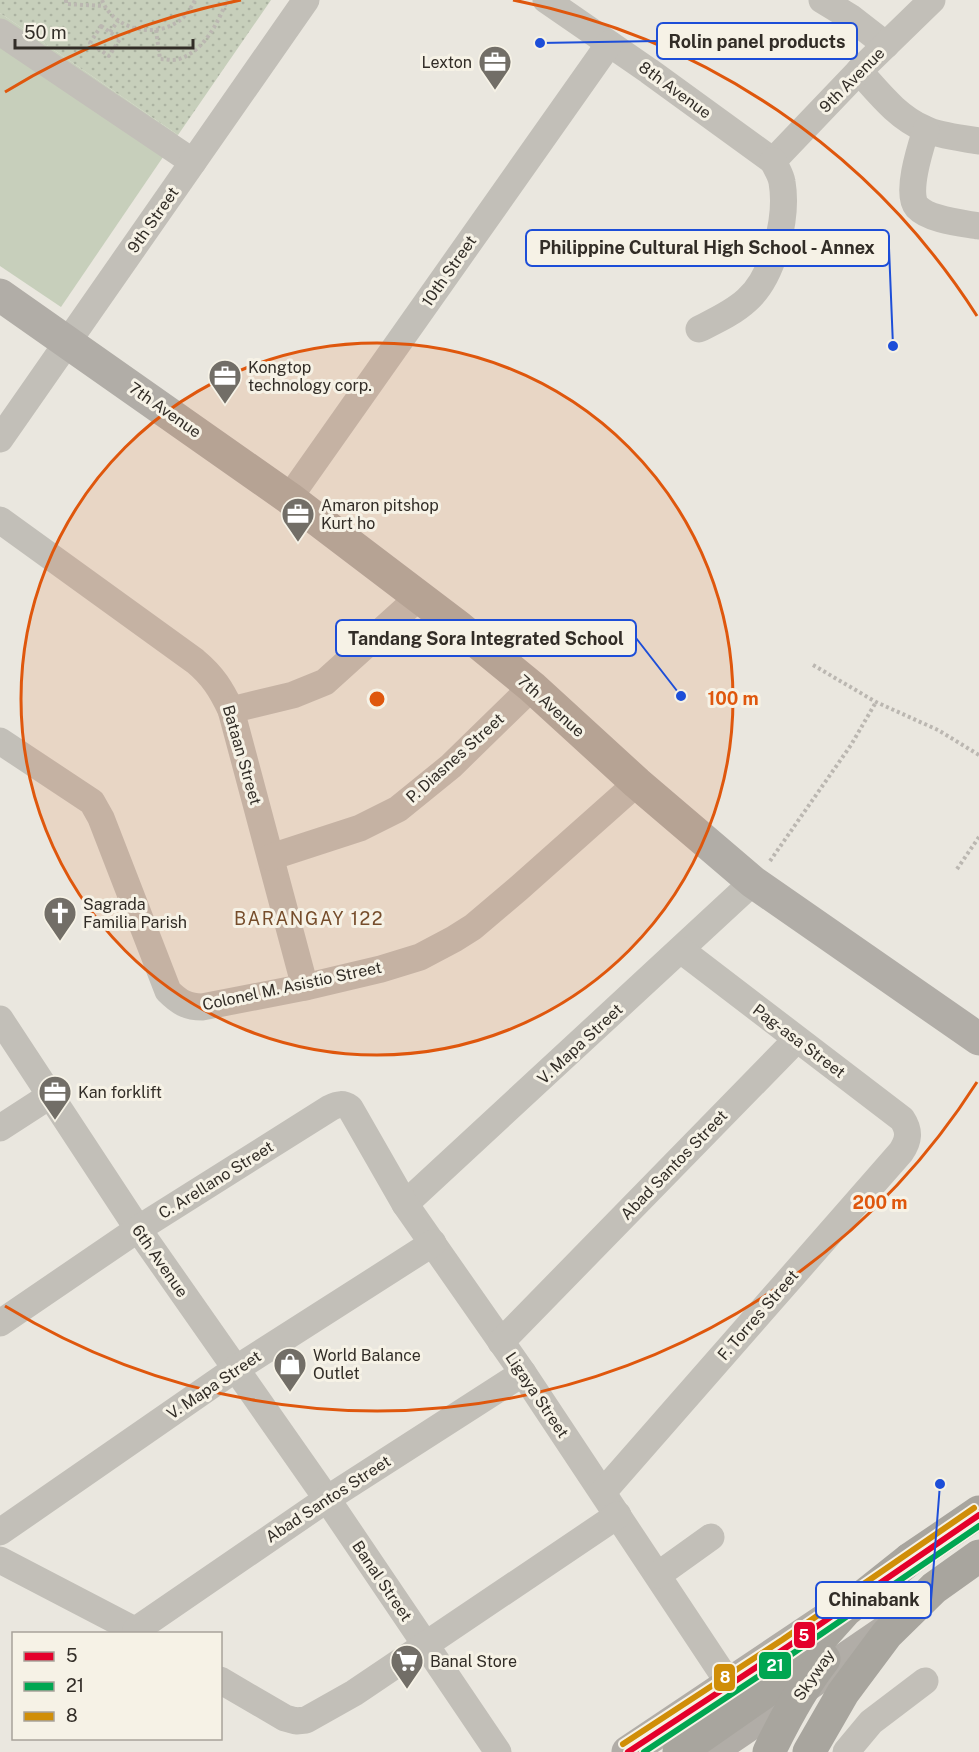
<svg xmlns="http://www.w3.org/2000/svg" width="979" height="1752" font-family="'Public Sans',sans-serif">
  <defs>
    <pattern id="park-dots" width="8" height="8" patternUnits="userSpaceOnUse" patternTransform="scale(1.5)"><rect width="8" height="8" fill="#c7cfbb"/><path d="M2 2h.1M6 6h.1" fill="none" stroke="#abb2a1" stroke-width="1.8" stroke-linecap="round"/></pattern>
  </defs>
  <rect width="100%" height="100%" fill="#eae7df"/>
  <path fill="#c7cfbb" d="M 0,13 L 178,135 L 61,307 L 0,266 Z"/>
  <path fill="url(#park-dots)" d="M 0,0 L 271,0 L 178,135 L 0,13 Z"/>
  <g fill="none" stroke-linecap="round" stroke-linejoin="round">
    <g stroke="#bbb7b1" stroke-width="4" stroke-dasharray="3 3" stroke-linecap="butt">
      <path d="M 66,0 L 66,4 L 104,6"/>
      <path d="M 102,0 C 112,27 149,38 174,24 C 184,19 190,10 195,0"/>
      <path d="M 101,26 L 120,39 L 109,56 L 90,43 Z"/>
      <path d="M 156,30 L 160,59 C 166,59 174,61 179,59 C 204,51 218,23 227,0"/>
      <path d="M 110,32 L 118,21"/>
      <path d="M 813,665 L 876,702 L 938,730 L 979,755"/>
      <path d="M 770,861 L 851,745 L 876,702"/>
      <path d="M 957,869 L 979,837"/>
    </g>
    <g stroke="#c2bfb8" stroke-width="27">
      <path d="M 546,0 L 649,71 L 773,161"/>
      <path d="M 822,0 L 850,17 L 886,45"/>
      <path d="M 0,32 L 193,162"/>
      <path d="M 859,71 C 879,93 897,117 925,129 C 939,136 963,138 979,141"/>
      <path d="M 926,130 C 921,146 905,194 917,207 C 929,220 962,223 979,226"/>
      <path d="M 773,161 L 859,71 L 932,0"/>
      <path d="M 699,329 C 715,321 733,313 747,300 C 774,276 788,217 782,182 C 781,175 776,168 773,161"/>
      <path d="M 0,439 L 306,0"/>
      <path d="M 289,498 L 609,44"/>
      <path d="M 0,520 L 195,661 C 213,676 221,689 231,710 L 305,987"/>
      <path d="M 231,710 L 293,695 L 325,682 L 419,597"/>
      <path d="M 0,741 L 92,802 L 101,818 L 168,991 C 179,1002 187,1007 202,1007 L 305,987 L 381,969 L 420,957 L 454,939 L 473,927 L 519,888 L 637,783"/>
      <path d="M 271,857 L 360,828 L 398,809 L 451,766 L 532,687"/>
      <path d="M 0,1019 L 138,1229 L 327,1499 L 498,1752"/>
      <path d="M 0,1128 L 51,1095"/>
      <path d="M 405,1204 L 753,882"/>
      <path d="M 0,1323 L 138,1229 L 330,1108 C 338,1104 343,1103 350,1108 L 405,1204 L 523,1373 L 730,1685"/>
      <path d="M 501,1342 L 796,1040"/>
      <path d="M 603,1492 L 901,1152 C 909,1140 910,1131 902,1119 L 681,950"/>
      <path d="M 0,1532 L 228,1374 L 433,1243"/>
      <path d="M 0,1560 L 142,1634"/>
      <path d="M 658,1575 L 711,1537"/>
      <path d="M 136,1630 L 327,1499 L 523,1373"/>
      <path d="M 220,1680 L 285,1718 L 296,1721 L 306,1720 L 354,1693 L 618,1515"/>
      <path d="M 846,1752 L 871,1722 L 925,1681"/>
    </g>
    <g stroke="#b1ada7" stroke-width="33">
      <path d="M 0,295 L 289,498 L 460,628 L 532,687 L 637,783 L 753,882 L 979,1039"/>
      <path d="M 628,1752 L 834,1614"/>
      <path d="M 709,1752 L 886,1631"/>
    </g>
    <path stroke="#a8a59e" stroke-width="33" d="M 910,1559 L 979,1512"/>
    <g stroke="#a8a59e" stroke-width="33">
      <path d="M 679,1752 L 785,1678 L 846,1610 L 910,1559"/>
      <path d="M 769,1752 C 785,1719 802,1687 824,1659"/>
      <path d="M 809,1752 L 843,1693 L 887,1634 L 934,1588 L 979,1556"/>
    </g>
    <g stroke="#f6f2e6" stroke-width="10">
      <path id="bus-1" d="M 628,1752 L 787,1647 L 979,1515"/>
    </g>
    <g stroke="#f6f2e6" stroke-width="10">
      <path id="bus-2" d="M 644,1752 L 792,1654 L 979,1526"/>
    </g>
    <g stroke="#f6f2e6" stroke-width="10">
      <path id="bus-3" d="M 623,1744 L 782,1640 L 974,1508"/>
    </g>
    <use href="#bus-1" stroke="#e4002b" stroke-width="6"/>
    <use href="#bus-2" stroke="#00a651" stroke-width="6"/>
    <use href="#bus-3" stroke="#d08e08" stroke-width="6"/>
  </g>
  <circle cx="377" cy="699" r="356" fill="#df570d" fill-opacity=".12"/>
  <g fill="none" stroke="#df570d" stroke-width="3">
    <circle cx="377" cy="699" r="356"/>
    <path d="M977 1082A712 712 0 0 1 5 1306M5 92A712 712 0 0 1 241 0M513 0A712 712 0 0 1 977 316"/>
  </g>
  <defs>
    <g id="office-pin" transform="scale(1.725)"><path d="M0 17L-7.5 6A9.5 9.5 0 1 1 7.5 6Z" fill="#726e67" stroke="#f6f2e6"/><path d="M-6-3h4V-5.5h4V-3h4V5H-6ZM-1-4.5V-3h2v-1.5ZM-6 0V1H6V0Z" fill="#fff"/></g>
    <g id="church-pin" transform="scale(1.725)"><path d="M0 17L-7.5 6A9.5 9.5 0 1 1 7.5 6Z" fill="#726e67" stroke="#f6f2e6"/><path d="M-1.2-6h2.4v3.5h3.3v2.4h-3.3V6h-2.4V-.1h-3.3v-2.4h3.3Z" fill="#fff"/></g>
    <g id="shop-pin" transform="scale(1.725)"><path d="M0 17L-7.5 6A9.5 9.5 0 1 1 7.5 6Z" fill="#726e67" stroke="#f6f2e6"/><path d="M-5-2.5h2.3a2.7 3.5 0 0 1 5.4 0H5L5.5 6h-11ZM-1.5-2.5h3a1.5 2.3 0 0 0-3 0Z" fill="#fff"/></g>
    <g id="supermarket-pin" transform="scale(1.725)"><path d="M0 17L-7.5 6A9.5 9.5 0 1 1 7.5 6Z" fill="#726e67" stroke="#f6f2e6"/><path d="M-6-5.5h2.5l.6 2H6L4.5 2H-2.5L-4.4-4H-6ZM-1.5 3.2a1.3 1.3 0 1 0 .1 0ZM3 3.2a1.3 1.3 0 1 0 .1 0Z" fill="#fff"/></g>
  </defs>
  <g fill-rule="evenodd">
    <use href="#office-pin" x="495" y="62"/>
    <use href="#office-pin" x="225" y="376"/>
    <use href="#office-pin" x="298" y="514"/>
    <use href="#church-pin" x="60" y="913"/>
    <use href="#office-pin" x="55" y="1092"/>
    <use href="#shop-pin" x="290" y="1364"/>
    <use href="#supermarket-pin" x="407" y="1661"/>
  </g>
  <g text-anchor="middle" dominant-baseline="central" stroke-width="6" stroke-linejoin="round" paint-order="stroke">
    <g font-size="16" fill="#322d27" stroke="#f6f2e6" text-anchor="start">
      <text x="472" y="62" text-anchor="end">Lexton</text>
      <text x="248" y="367">Kongtop<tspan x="248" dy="18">technology corp.</tspan></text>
      <text x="321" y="505">Amaron pitshop<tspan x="321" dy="18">Kurt ho</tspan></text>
      <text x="83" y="904">Sagrada<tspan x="83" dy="18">Familia Parish</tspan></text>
      <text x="78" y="1092">Kan forklift</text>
      <text x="313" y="1355">World Balance<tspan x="313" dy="18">Outlet</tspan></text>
      <text x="430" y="1661">Banal Store</text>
    </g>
    <g font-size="16" fill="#322d27" stroke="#f6f2e6">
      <text transform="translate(852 80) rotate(-45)">9th Avenue</text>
      <text transform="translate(675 90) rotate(36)">8th Avenue</text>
      <text transform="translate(153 220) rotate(-55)">9th Street</text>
      <text transform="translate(449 271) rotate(-55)">10th Street</text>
      <text transform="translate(165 410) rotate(35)">7th Avenue</text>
      <text transform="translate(551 706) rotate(42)">7th Avenue</text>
      <text transform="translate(242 755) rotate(74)">Bataan Street</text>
      <text transform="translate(455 758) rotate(-42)">P. Diasnes Street</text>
      <text transform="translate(292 986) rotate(-12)">Colonel M. Asistio Street</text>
      <text transform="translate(799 1041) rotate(37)">Pag-asa Street</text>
      <text transform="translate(580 1044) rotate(-43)">V. Mapa Street</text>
      <text transform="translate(674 1165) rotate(-46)">Abad Santos Street</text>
      <text transform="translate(216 1180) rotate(-32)">C. Arellano Street</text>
      <text transform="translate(160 1261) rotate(55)">6th Avenue</text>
      <text transform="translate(758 1315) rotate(-49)">F. Torres Street</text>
      <text transform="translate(214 1385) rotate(-34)">V. Mapa Street</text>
      <text transform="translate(537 1395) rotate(56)">Ligaya Street</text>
      <text transform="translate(328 1499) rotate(-33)">Abad Santos Street</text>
      <text transform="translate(382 1581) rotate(56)">Banal Street</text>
      <text transform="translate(814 1675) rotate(-55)">Skyway</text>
    </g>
    <g font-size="18" letter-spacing="1.5" fill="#764d2b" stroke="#f6f2e6">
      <text x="309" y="918">BARANGAY 122</text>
    </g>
  </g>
  <circle cx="377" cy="699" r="9" fill="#df570d" stroke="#f6f2e6" stroke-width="3"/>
  <g font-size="18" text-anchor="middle" font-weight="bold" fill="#df570d" stroke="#f6f2e6" stroke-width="6" stroke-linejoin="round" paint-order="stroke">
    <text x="733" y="705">100 m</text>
    <text x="880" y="1209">200 m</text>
  </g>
  <path fill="none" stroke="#1d4ed8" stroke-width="2" d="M540 43L657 41M893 346L889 248M681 696L636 638M940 1484L931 1600"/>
  <g fill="#1d4ed8" stroke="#f6f2e6" stroke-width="2">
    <circle cx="540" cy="43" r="6"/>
    <circle cx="893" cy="346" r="6"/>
    <circle cx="681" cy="696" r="6"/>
    <circle cx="940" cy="1484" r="6"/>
  </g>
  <g fill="#f6f2e6" stroke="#1d4ed8" stroke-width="2">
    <rect x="657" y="23" width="200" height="36" rx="6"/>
    <rect x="526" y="230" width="363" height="36" rx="6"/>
    <rect x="336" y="620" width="300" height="36" rx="6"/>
    <rect x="816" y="1582" width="115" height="36" rx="6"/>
  </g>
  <g font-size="18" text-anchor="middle" font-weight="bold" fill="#322d27">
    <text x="757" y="48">Rolin panel products</text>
    <text x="707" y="254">Philippine Cultural High School - Annex</text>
    <text x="486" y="645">Tandang Sora Integrated School</text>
    <text x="874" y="1606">Chinabank</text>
  </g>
  <g stroke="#f6f2e6" stroke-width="2">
    <rect x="793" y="1621" width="23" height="28" rx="6" fill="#e4002b"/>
    <rect x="758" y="1651" width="34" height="29" rx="6" fill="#00a651"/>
    <rect x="713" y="1663" width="23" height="29" rx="6" fill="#d08e08"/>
  </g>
  <g font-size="16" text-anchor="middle" font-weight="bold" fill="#fff">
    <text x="804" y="1641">5</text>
    <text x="775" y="1671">21</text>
    <text x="725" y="1683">8</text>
  </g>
  <rect x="12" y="1632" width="210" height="108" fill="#f6f2e6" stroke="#a8a39a" stroke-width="1.5"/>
  <rect x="24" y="1652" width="30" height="9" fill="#e4002b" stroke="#a8a39a" stroke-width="1.5"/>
  <text x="66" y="1662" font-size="18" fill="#322d27">5</text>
  <rect x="24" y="1682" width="30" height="9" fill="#00a651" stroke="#a8a39a" stroke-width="1.5"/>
  <text x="66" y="1692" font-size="18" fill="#322d27">21</text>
  <rect x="24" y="1712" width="30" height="9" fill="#d08e08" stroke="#a8a39a" stroke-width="1.5"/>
  <text x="66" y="1722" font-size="18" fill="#322d27">8</text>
  <path d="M15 39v9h178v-9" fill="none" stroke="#322d27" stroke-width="3"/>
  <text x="24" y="39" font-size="18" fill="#322d27" stroke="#f6f2e6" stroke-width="4.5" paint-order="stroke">50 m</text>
</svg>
